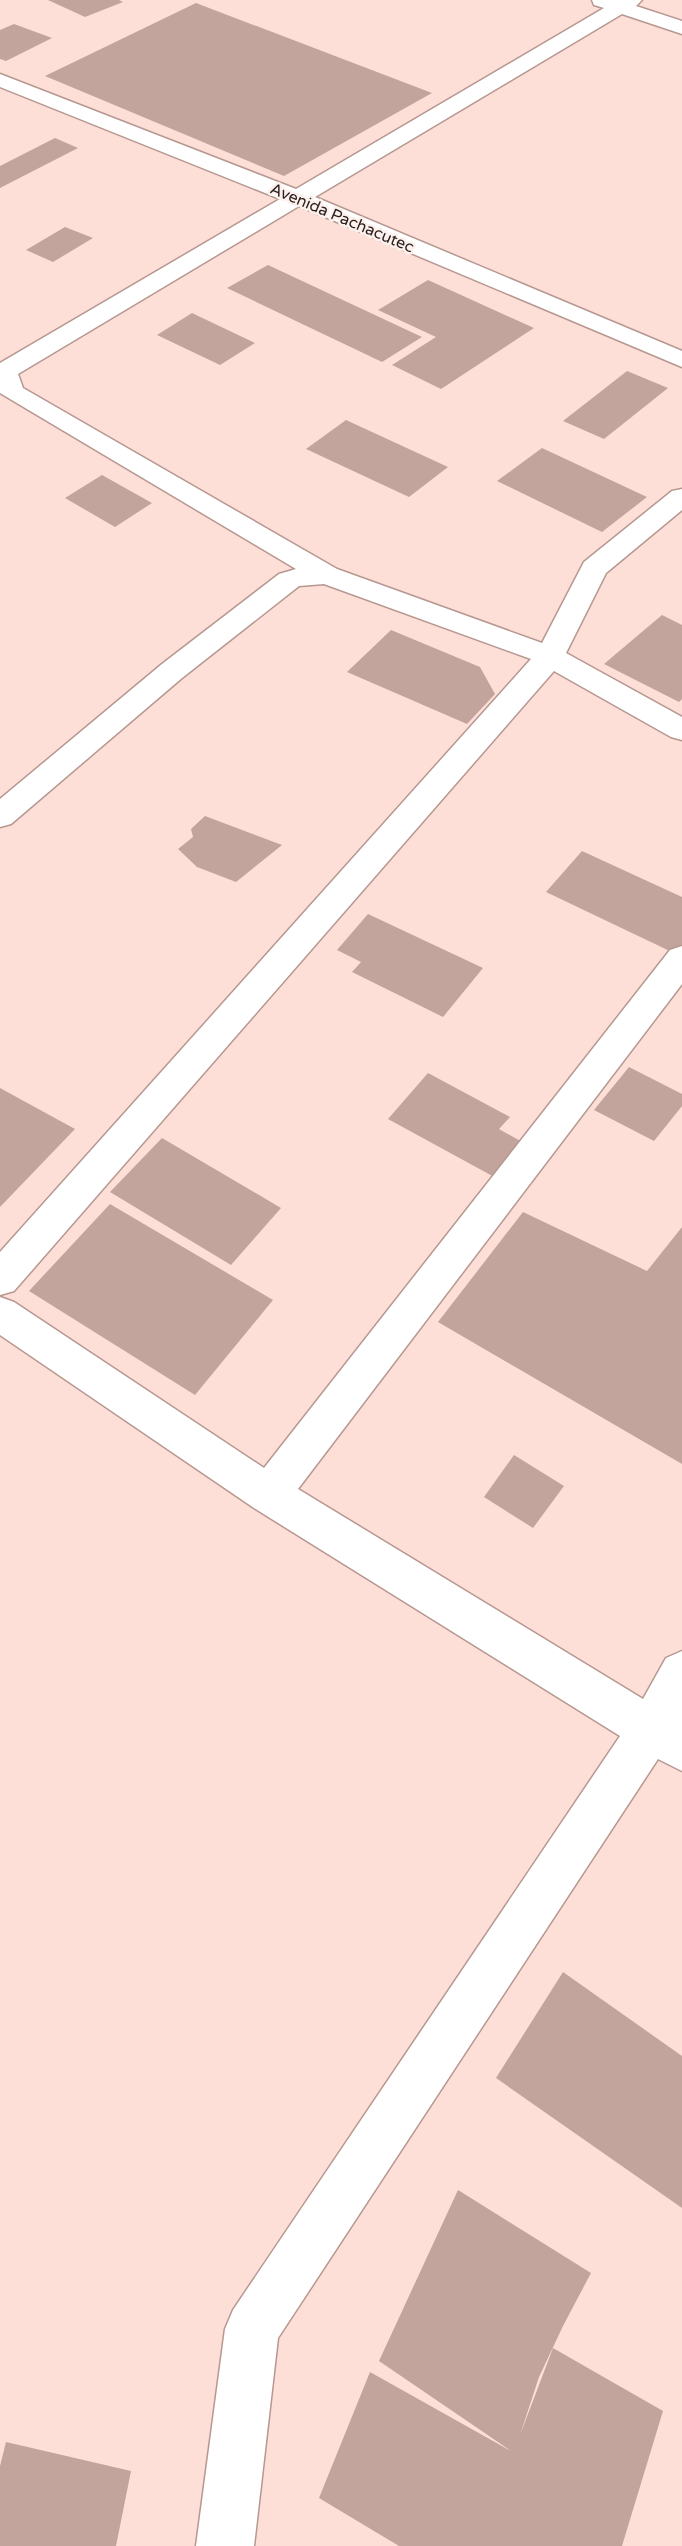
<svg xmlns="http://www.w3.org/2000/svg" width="682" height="2546" font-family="'Varela Round',sans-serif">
  <rect width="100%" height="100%" fill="#fedfd7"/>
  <g fill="#c2a49d">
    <path d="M 48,0 L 119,0 L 123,2 L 85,17 Z"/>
    <path d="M 196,3 L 432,93 L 284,176 L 45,76 Z"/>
    <path d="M 14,24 L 52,38 L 6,61 L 0,59 L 0,30 Z"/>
    <path d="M 55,138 L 78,148 L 0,188 L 0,166 Z"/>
    <path d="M 65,227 L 93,238 L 53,262 L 26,250 Z"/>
    <path d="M 268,265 L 422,337 L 382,362 L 227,288 Z"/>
    <path d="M 428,280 L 534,328 L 441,389 L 392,365 L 436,337 L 378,310 Z"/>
    <path d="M 192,313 L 255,343 L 220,365 L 157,335 Z"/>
    <path d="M 627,371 L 668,388 L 604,439 L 563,421 Z"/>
    <path d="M 346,420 L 448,467 L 409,497 L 306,449 Z"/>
    <path d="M 542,448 L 647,497 L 602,532 L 497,481 Z"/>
    <path d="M 102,475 L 152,503 L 115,527 L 65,498 Z"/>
    <path d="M 662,615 L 682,625 L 682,699 L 679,702 L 604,664 Z"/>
    <path d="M 391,630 L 480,667 L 495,694 L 467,724 L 347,672 Z"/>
    <path d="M 205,816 L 282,845 L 236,882 L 197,867 L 178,849 L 193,837 L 191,829 Z"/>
    <path d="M 582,851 L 682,897 L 682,946 L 676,954 L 546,892 Z"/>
    <path d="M 368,914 L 483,968 L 443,1017 L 352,972 L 361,962 L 337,950 Z"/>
    <path d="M 629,1067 L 682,1094 L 682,1106 L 654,1141 L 594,1110 Z"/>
    <path d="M 428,1073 L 510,1117 L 499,1129 L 524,1143 L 496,1178 L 388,1119 Z"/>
    <path d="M 0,1088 L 75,1129 L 0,1207 Z"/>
    <path d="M 162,1138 L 281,1208 L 231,1265 L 110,1192 Z"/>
    <path d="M 110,1204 L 273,1300 L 195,1395 L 29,1291 Z"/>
    <path d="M 523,1212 L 647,1271 L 682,1227 L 682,1464 L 438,1322 Z"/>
    <path d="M 514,1455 L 564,1486 L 533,1528 L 484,1497 Z"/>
    <path d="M 563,1972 L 682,2056 L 682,2208 L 496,2078 Z"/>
    <path d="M 458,2190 L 591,2273 L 563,2326 L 539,2377 L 520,2435 L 553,2348 L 663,2411 L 622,2546 L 399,2546 L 319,2498 L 370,2372 L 511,2451 L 379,2361 Z"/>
    <path d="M 6,2442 L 131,2471 L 116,2546 L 0,2546 L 0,2466 Z"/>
  </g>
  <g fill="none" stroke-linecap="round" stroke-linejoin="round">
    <g stroke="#b69891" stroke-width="3">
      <g id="street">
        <path d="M 642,0 L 636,6 L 682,21 L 682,34 L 622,14 L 315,197 L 682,351 L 682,367 L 299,206 L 18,374 L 23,388 L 337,569 L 542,643 L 584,562 L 672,491 L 682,489 L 682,510 L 606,573 L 566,653 L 682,717 L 682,740 L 671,737 L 554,671 L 14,1291 L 0,1295 L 0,1252 L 531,659 L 324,584 L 299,586 L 182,678 L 11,824 L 0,827 L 0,799 L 162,664 L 279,574 L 296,569 L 0,393 L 0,363 L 280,199 L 0,87 L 0,74 L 296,189 L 604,8 L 594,5 L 592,0 Z"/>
        <path d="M 682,946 L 682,984 L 298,1489 L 643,1699 L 666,1658 L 682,1651 L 682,1771 L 658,1759 L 278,2338 L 254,2546 L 196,2546 L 225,2329 L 233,2310 L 620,1736 L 254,1508 L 0,1335 L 0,1297 L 14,1302 L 264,1468 L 670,950 Z"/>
      </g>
    </g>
    <use href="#street" fill="#fff" fill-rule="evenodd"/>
  </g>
  <g text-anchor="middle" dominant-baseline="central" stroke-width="5" stroke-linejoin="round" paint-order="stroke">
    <g font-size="16" fill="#281d1a" stroke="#fdf1ed">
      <text transform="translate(342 218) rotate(23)">Avenida Pachacutec</text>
    </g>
  </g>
</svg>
